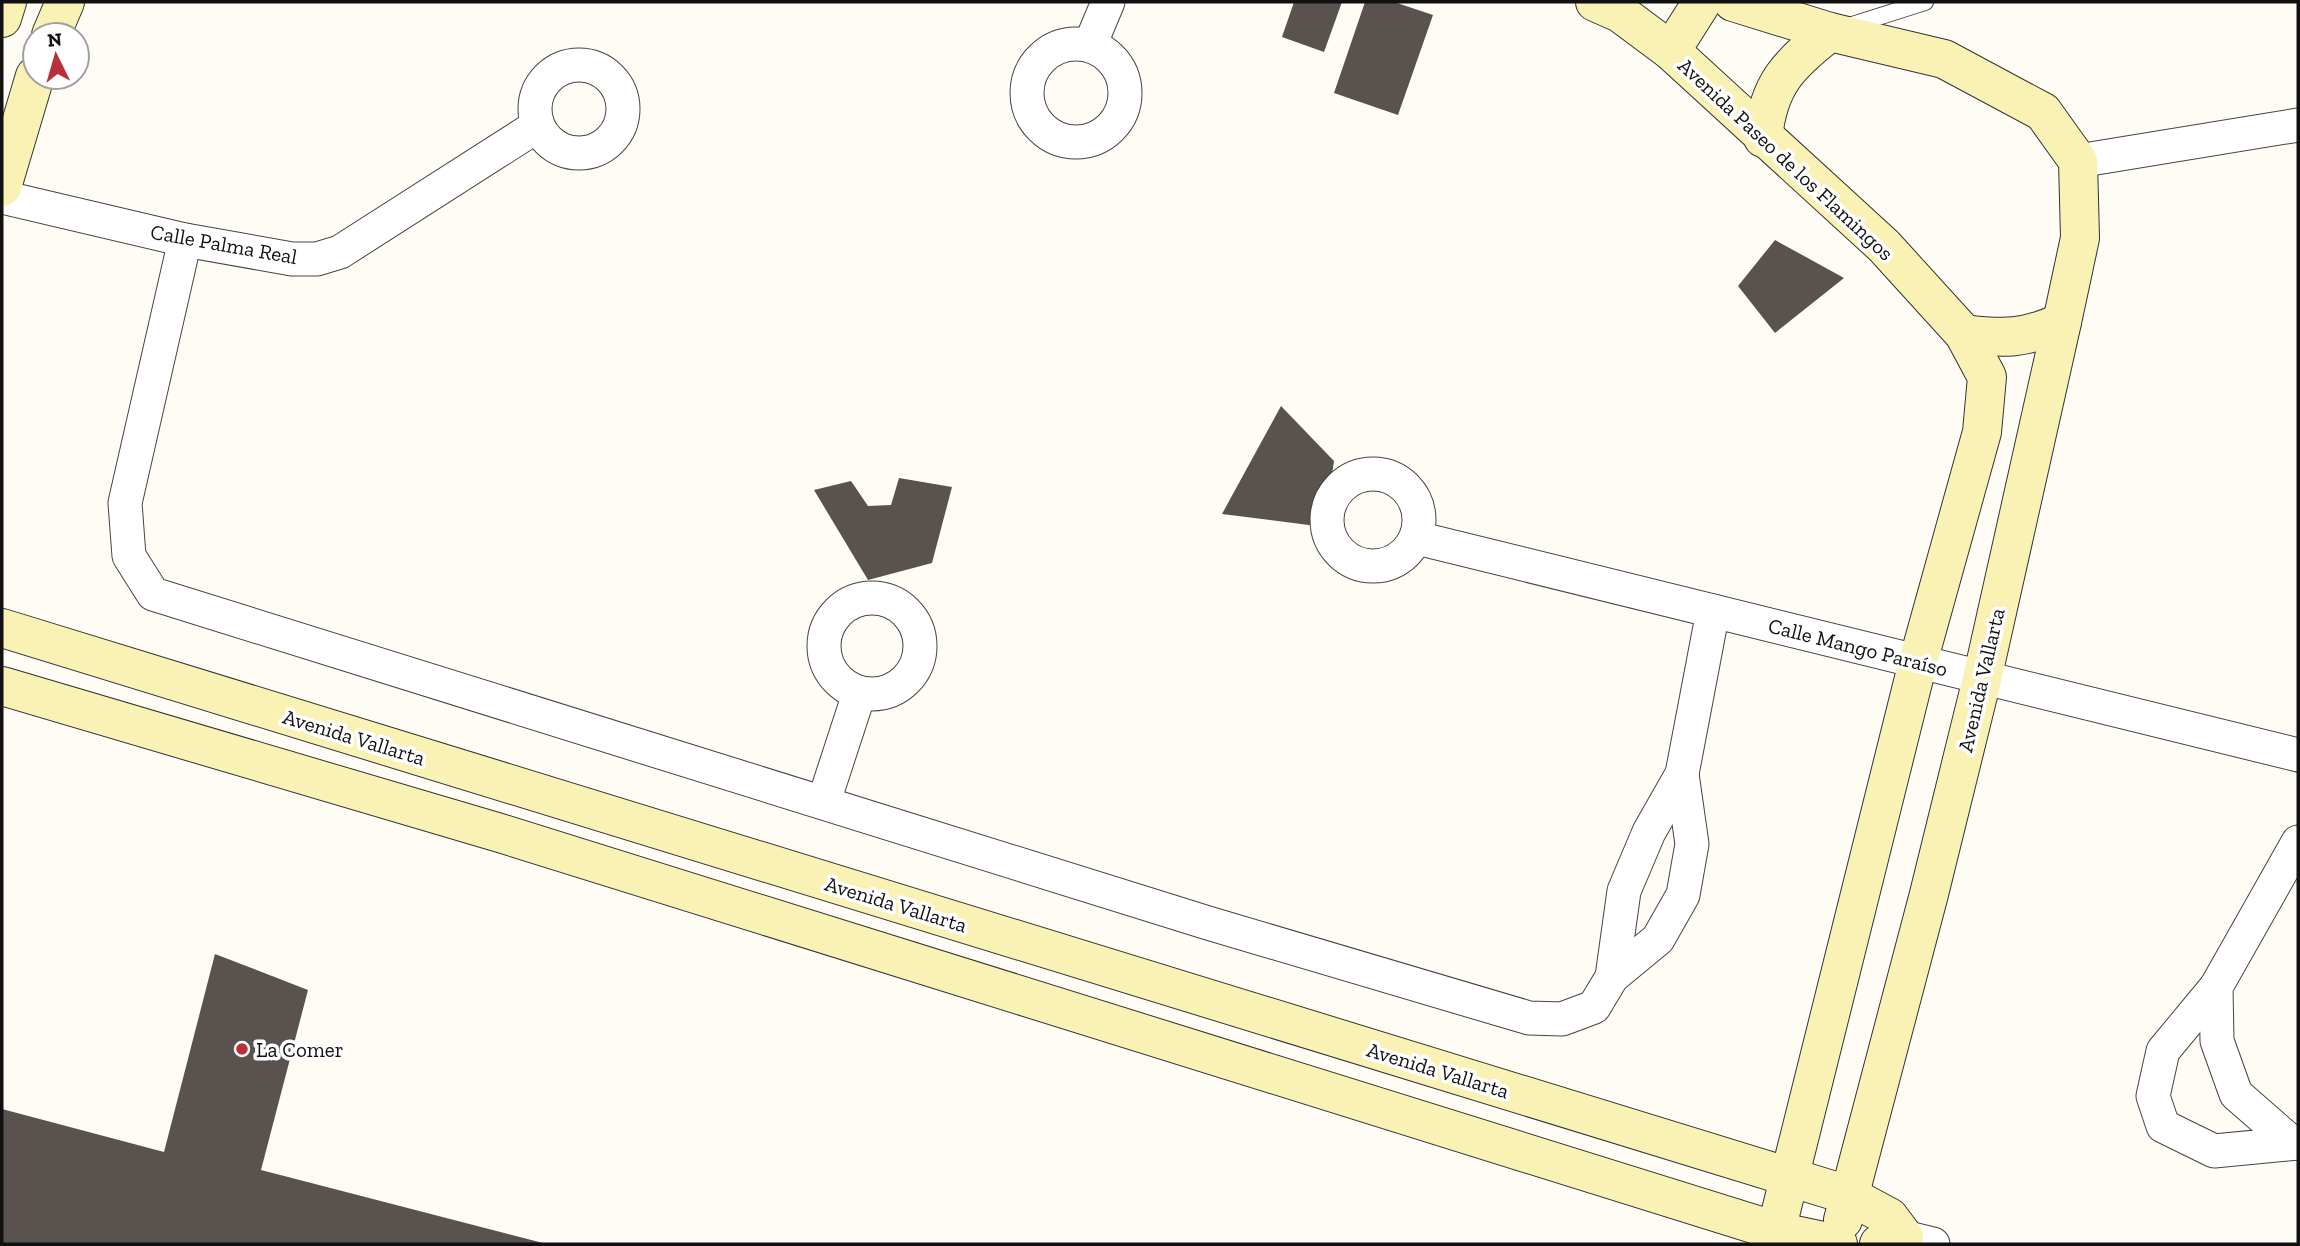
<svg xmlns="http://www.w3.org/2000/svg" width="2300" height="1246" font-family="'Zilla Slab',serif">
  <rect width="100%" height="100%" fill="#fefcf5"/>
  <g fill="#59524e">
    <path d="M 1294,2 L 1342,2 L 1324,52 L 1282,37 Z"/>
    <path d="M 1365,2 L 1394,2 L 1433,15 L 1398,115 L 1334,93 Z"/>
    <path d="M 1775,240 L 1844,278 L 1775,333 L 1738,286 Z"/>
    <path d="M 1281,406 L 1334,461 L 1324,527 L 1222,514 Z"/>
    <path d="M 899,478 L 952,487 L 932,563 L 868,580 L 814,490 L 851,481 L 868,506 L 891,505 Z"/>
    <path d="M 215,954 L 308,990 L 261,1170 L 547,1244 L 2,1244 L 2,1109 L 164,1152 Z"/>
  </g>
  <g fill="none" stroke-linecap="round" stroke-linejoin="round">
    <g stroke="#444" stroke-width="18">
      <path id="lane" d="M 1846,27 L 1925,2"/>
    </g>
    <g stroke="#444" stroke-width="35">
      <g id="street">
        <circle cx="1076" cy="93" r="49"/>
        <path d="M 1090,45 L 1108,2"/>
        <circle cx="579" cy="109" r="44"/>
        <path d="M 2078,161 L 2298,125"/>
        <path d="M 2,197 L 185,240 L 292,259 L 317,259 L 340,252 L 537,126"/>
        <path d="M 185,240 L 125,503 L 129,556 L 153,594 L 1208,923 L 1529,1018 L 1562,1019 L 1594,1007 L 1612,977 L 1624,891 L 1649,832 L 1682,774 L 1713,611"/>
        <circle cx="1373" cy="520" r="46"/>
        <path d="M 1417,538 L 2298,755"/>
        <circle cx="872" cy="646" r="48"/>
        <path d="M 824,801 L 859,694"/>
        <path d="M 1612,977 L 1658,939 L 1683,895 L 1692,844 L 1682,774"/>
        <path d="M 2216,987 L 2163,1051 L 2153,1096 L 2163,1126 L 2214,1151 L 2298,1143"/>
        <path d="M 2291,1142 L 2236,1094 L 2217,1041 L 2216,987 L 2298,842"/>
        <path d="M 1904,1237 L 1933,1244"/>
      </g>
    </g>
    <g stroke="#333" stroke-width="40">
      <g id="secondary">
        <path d="M 1595,2 L 1620,13 L 1671,51 L 1884,246 L 1964,334 L 1987,377 L 1982,432 L 1918,662 L 1776,1231"/>
        <path d="M 1733,2 L 1830,32 L 1944,59 L 2043,112 L 2078,161 L 2080,238 L 2062,322 L 1982,679 L 1929,894 L 1843,1220"/>
        <path d="M 2,18 L 7,2"/>
        <path d="M 51,35 L 65,2"/>
        <path d="M 1671,51 L 1702,2"/>
        <path d="M 1763,138 C 1768,84 1789,64 1830,32"/>
        <path d="M 2,187 L 35,76"/>
        <path d="M 1964,334 C 2004,339 2025,339 2062,322"/>
        <path d="M 2,628 L 1848,1195 L 1889,1217 L 1904,1237 L 1879,1244"/>
        <path d="M 2,686 L 500,833 L 1776,1231 L 1838,1244"/>
      </g>
    </g>
    <use href="#lane" stroke="#fff" stroke-width="16"/>
    <use href="#street" stroke="#fff" stroke-width="33"/>
    <use href="#secondary" stroke="#faf1b5" stroke-width="38"/>
  </g>
  <circle fill="#b93038" stroke="#fff" stroke-width="2.5" cx="242" cy="1049" r="7"/>
  <g text-anchor="middle" dominant-baseline="central" stroke-width="7" stroke-linejoin="round" paint-order="stroke">
    <g font-size="21" fill="#111" stroke="#fff">
      <text transform="translate(1786 159) rotate(43)">Avenida Paseo de los Flamingos</text>
      <text transform="translate(224 244) rotate(10)">Calle Palma Real</text>
      <text transform="translate(1858 647) rotate(14)">Calle Mango Paraíso</text>
      <text transform="translate(1981 680) rotate(-77)">Avenida Vallarta</text>
      <text transform="translate(354 737) rotate(17)">Avenida Vallarta</text>
      <text transform="translate(896 904) rotate(17)">Avenida Vallarta</text>
      <text transform="translate(1438 1070) rotate(17)">Avenida Vallarta</text>
    </g>
    <g font-size="21" fill="#111" stroke="#fff" text-anchor="start">
      <text x="256" y="1049">La Comer</text>
    </g>
  </g>
  <rect width="2300" height="1246" fill="none" stroke="#111111" stroke-width="7"/>
  <g transform="translate(56 56) rotate(355)"><circle r="33" fill="#ffffff" stroke="#a0a0a0" stroke-width="2"/>
  <path d="M0-5L12 26L0 18L-12 26Z" fill="#b93038"/>
  <text y="-10" font-size="19" font-weight="bold" text-anchor="middle" fill="#111111">N</text>
  </g>
</svg>
